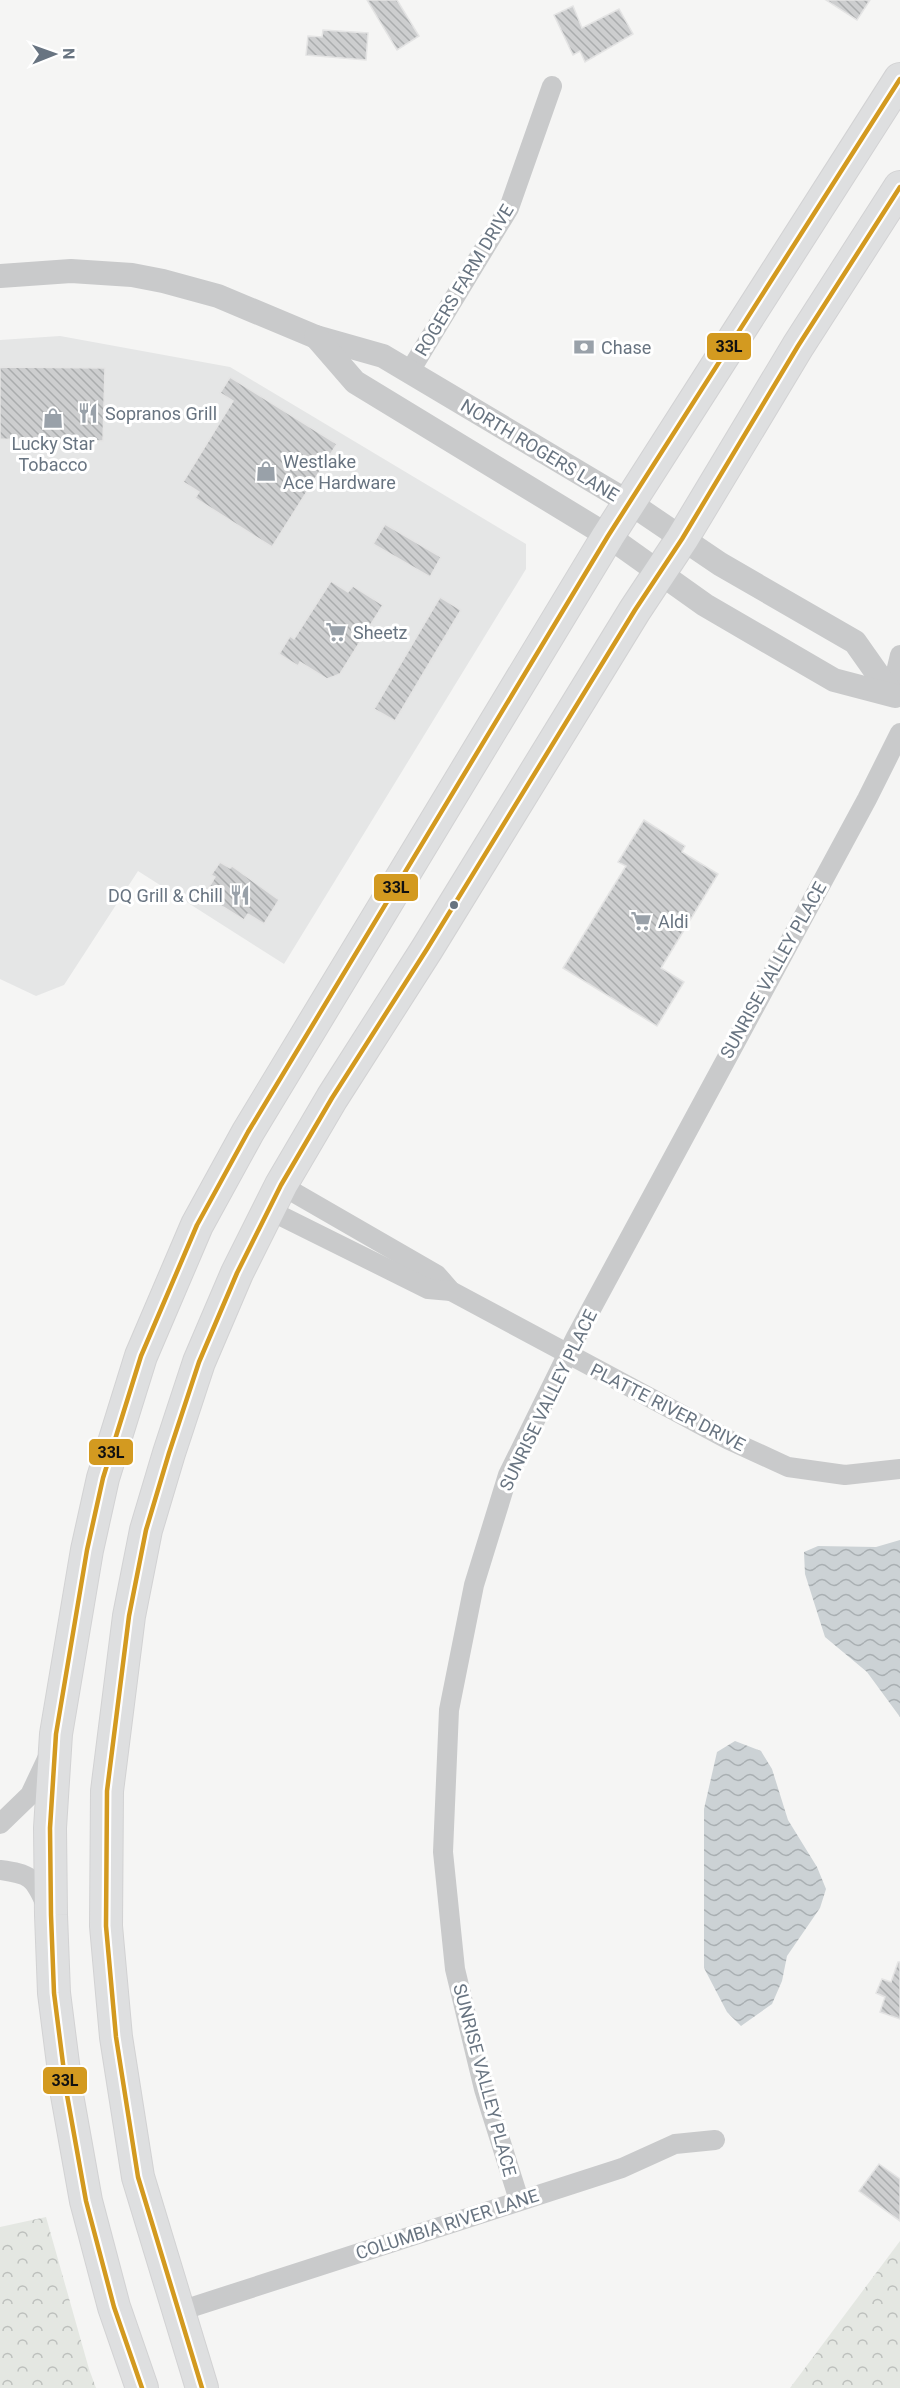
<svg xmlns="http://www.w3.org/2000/svg" width="900" height="2388" font-family="Roboto,sans-serif">
  <defs>
    <pattern id="park-crowns" width="20" height="18" patternUnits="userSpaceOnUse" patternTransform="scale(1.5)"><rect width="20" height="18" fill="#e4e7e2"/><path d="M2 6a3 3 0 1 1 6 0M12 15a3 3 0 1 1 6 0" fill="none" stroke="#bdc0bd"/></pattern>
    <pattern id="water-waves" width="16" height="10" patternUnits="userSpaceOnUse" patternTransform="scale(1.5)"><rect width="16" height="10" fill="#ccd2d5"/><path d="M0 5q4-4 8 0t8 0" fill="none" stroke="#a9afb2"/></pattern>
    <pattern id="building-back-hatch" width="6" height="6" patternUnits="userSpaceOnUse" patternTransform="scale(1.5)"><rect width="6" height="6" fill="#cdcecf"/><path d="M-1 5l2 2M0 0l6 6M5-1l2 2" fill="none" stroke="#aaacad"/></pattern>
  </defs>
  <rect width="100%" height="100%" fill="#f5f5f4"/>
  <path fill="#e5e6e6" d="M 60,336 L 230,367 L 526,544 L 526,569 L 284,964 L 138,871 L 64,985 L 36,996 L 0,979 L 0,340 Z"/>
  <g fill="url(#park-crowns)">
    <path d="M 46,2217 L 89,2369 L 96,2388 L 0,2388 L 0,2227 Z"/>
    <path d="M 900,2241 L 900,2388 L 790,2388 Z"/>
  </g>
  <g fill="url(#water-waves)">
    <path d="M 900,1540 L 900,1717 L 867,1672 L 825,1637 L 805,1574 L 804,1552 L 818,1546 L 876,1547 Z"/>
    <path d="M 735,1741 L 761,1751 L 772,1769 L 788,1820 L 817,1867 L 826,1889 L 820,1908 L 787,1956 L 782,1981 L 772,2004 L 741,2026 L 727,2012 L 704,1968 L 704,1809 L 717,1752 Z"/>
  </g>
  <g fill="url(#building-back-hatch)" stroke="#e4e4e4" stroke-width="1.5">
    <path d="M 367,0 L 397,0 L 419,36 L 397,50 Z"/>
    <path d="M 826,0 L 870,0 L 857,20 Z"/>
    <path d="M 573,6 L 582,28 L 619,9 L 633,34 L 585,62 L 580,51 L 573,55 L 554,15 Z"/>
    <path d="M 323,30 L 368,33 L 366,60 L 306,55 L 308,36 L 322,37 Z"/>
    <path d="M 0,367 L 105,368 L 103,441 L 0,439 Z"/>
    <path d="M 230,377 L 337,444 L 272,547 L 195,498 L 199,492 L 183,482 L 233,401 L 220,393 Z"/>
    <path d="M 385,524 L 441,557 L 430,577 L 373,544 Z"/>
    <path d="M 331,581 L 348,592 L 353,586 L 383,605 L 340,674 L 327,679 L 300,662 L 298,666 L 279,654 L 290,636 L 294,639 Z"/>
    <path d="M 440,597 L 461,610 L 395,721 L 374,709 Z"/>
    <path d="M 644,820 L 685,846 L 682,852 L 718,874 L 661,968 L 684,982 L 657,1026 L 563,968 L 626,866 L 618,862 Z"/>
    <path d="M 220,862 L 230,868 L 232,866 L 279,900 L 264,924 L 248,914 L 244,920 L 204,895 L 215,877 L 211,875 Z"/>
    <path d="M 898,1962 L 900,1962 L 900,2019 L 880,2012 L 885,1997 L 876,1993 L 882,1979 L 891,1982 Z"/>
    <path d="M 879,2164 L 900,2179 L 900,2221 L 859,2191 Z"/>
  </g>
  <g fill="none" stroke-linecap="round" stroke-linejoin="round">
    <g stroke="#d2d2d3" stroke-width="34">
      <g id="primary">
        <path d="M 142,2388 L 114,2307 L 86,2201 L 67,2095 L 54,1993 L 51,1915 L 50,1828 L 56,1734 L 87,1550 L 103,1478 L 141,1356 L 197,1225 L 248,1132 L 608,536 L 900,79"/>
        <path d="M 202,2388 L 138,2177 L 116,2037 L 106,1926 L 107,1791 L 129,1616 L 146,1530 L 169,1453 L 199,1362 L 237,1273 L 281,1185 L 332,1098 L 427,949 L 635,610 L 682,539 L 798,346 L 900,187"/>
      </g>
    </g>
    <g stroke="#c9cacb" stroke-width="20">
      <path d="M 410,371 L 509,208 L 552,86"/>
      <path d="M 891,693 L 900,655"/>
      <path d="M 281,1185 L 437,1275 L 451,1291 L 729,1440 L 788,1467 L 845,1475 L 900,1469"/>
      <path d="M 269,1210 L 428,1289 L 451,1291"/>
      <path d="M 0,1824 L 30,1795 L 47,1759"/>
      <path d="M 0,1870 C 30,1874 34,1877 46,1905"/>
      <path d="M 519,2200 L 484,2089 L 455,1969 L 443,1852 L 449,1710 L 474,1585 L 508,1475 L 576,1337 L 867,799 L 900,733"/>
      <path d="M 180,2311 L 622,2168 L 675,2144 L 715,2140"/>
    </g>
    <g stroke="#c9cacb" stroke-width="24">
      <path d="M 0,276 L 71,271 L 132,275 L 163,281 L 218,296 L 316,337 L 383,356 L 630,503 L 720,564 L 855,642 L 891,693"/>
      <path d="M 316,337 L 355,382 L 608,536 L 705,605 L 834,680 L 895,696"/>
    </g>
    <use href="#primary" stroke="#dedfe0" stroke-width="32"/>
    <g stroke="#fff" stroke-width="9">
      <g id="bus-1">
        <path d="M 142,2388 L 114,2307 L 86,2201 L 67,2095 L 54,1993 L 51,1915 L 50,1828 L 56,1734 L 87,1550 L 103,1478 L 141,1356 L 197,1225 L 248,1132 L 608,536 L 900,79"/>
        <path d="M 202,2388 L 138,2177 L 116,2037 L 106,1926 L 107,1791 L 129,1616 L 146,1530 L 169,1453 L 199,1362 L 237,1273 L 281,1185 L 332,1098 L 427,949 L 635,610 L 682,539 L 798,346 L 900,187"/>
      </g>
    </g>
    <use href="#bus-1" stroke="#d39a20" stroke-width="4.5"/>
  </g>
  <defs>
    <g id="bank-bare" transform="scale(1.62)"><path d="M-6-4H6V4H-6ZM0-2.3a2.3 2.3 0 1 0 0 4.6a2.3 2.3 0 1 0 0-4.6Z" fill="#99a1a9" stroke="#fff" stroke-width="2.5" paint-order="stroke"/></g>
    <g id="restaurant-bare" transform="scale(1.62)"><path d="M-5-6h1v4h1v-4h1v4h1v-4h1v5L-1.5 .5V6h-2V.5L-5-1ZM5-6V6H3V1.5H1.5Q1.5-4 5-6Z" fill="#99a1a9" stroke="#fff" stroke-width="2.5" paint-order="stroke"/></g>
    <g id="shop-bare" transform="scale(1.62)"><path d="M-5-2.5h2.3a2.7 3.5 0 0 1 5.4 0H5L5.5 6h-11ZM-1.5-2.5h3a1.5 2.3 0 0 0-3 0Z" fill="#99a1a9" stroke="#fff" stroke-width="2.5" paint-order="stroke"/></g>
    <g id="supermarket-bare" transform="scale(1.62)"><path d="M-6-5.5h2.5l.6 2H6L4.5 2H-2.5L-4.4-4H-6ZM-1.5 3.2a1.3 1.3 0 1 0 .1 0ZM3 3.2a1.3 1.3 0 1 0 .1 0Z" fill="#99a1a9" stroke="#fff" stroke-width="2.5" paint-order="stroke"/></g>
  </defs>
  <g fill-rule="evenodd">
    <use href="#bank-bare" x="584" y="347"/>
    <use href="#restaurant-bare" x="88" y="413"/>
    <use href="#shop-bare" x="53" y="418"/>
    <use href="#shop-bare" x="266" y="471"/>
    <use href="#supermarket-bare" x="336" y="632"/>
    <use href="#restaurant-bare" x="240" y="895"/>
    <use href="#supermarket-bare" x="641" y="921"/>
  </g>
  <circle fill="#687481" stroke="#fff" stroke-width="2" cx="454" cy="905" r="5"/>
  <g text-anchor="middle" dominant-baseline="central" stroke-width="6" stroke-linejoin="round" paint-order="stroke">
    <g font-size="18" fill="#687481" stroke="#fff">
      <text transform="translate(464 280) rotate(-59)">ROGERS FARM DRIVE</text>
      <text transform="translate(540 450) rotate(31)">NORTH ROGERS LANE</text>
      <text transform="translate(773 970) rotate(-61)">SUNRISE VALLEY PLACE</text>
      <text transform="translate(548 1400) rotate(-64)">SUNRISE VALLEY PLACE</text>
      <text transform="translate(668 1407) rotate(27)">PLATTE RIVER DRIVE</text>
      <text transform="translate(485 2080) rotate(75)">SUNRISE VALLEY PLACE</text>
      <text transform="translate(447 2224) rotate(-18)">COLUMBIA RIVER LANE</text>
    </g>
    <g font-size="18" fill="#687481" stroke="#fff" text-anchor="start">
      <text x="601" y="347">Chase</text>
      <text x="105" y="413">Sopranos Grill</text>
      <text x="53" y="443" text-anchor="middle">Lucky Star<tspan x="53" dy="21">Tobacco</tspan></text>
      <text x="283" y="461">Westlake<tspan x="283" dy="21">Ace Hardware</tspan></text>
      <text x="353" y="632">Sheetz</text>
      <text x="223" y="895" text-anchor="end">DQ Grill &amp; Chill</text>
      <text x="658" y="921">Aldi</text>
    </g>
  </g>
  <g stroke="#fff" stroke-width="2">
    <rect x="706" y="332" width="46" height="29" rx="6" fill="#d39a20"/>
    <rect x="373" y="873" width="46" height="29" rx="6" fill="#d39a20"/>
    <rect x="88" y="1438" width="46" height="28" rx="6" fill="#d39a20"/>
    <rect x="42" y="2066" width="46" height="29" rx="6" fill="#d39a20"/>
  </g>
  <g font-size="16" text-anchor="middle" font-weight="bold" fill="#111">
    <text x="729" y="352">33L</text>
    <text x="396" y="893">33L</text>
    <text x="111" y="1458">33L</text>
    <text x="65" y="2086">33L</text>
  </g>
  <g transform="translate(54 54) rotate(89)" stroke="#ffffff" stroke-width="4.5" paint-order="stroke">
  <path d="M0-4.5L10 22L0 15L-10 22Z" fill="#687481"/>
  <text y="-9" font-size="16" font-weight="bold" text-anchor="middle" fill="#687481">N</text>
  </g>
</svg>
